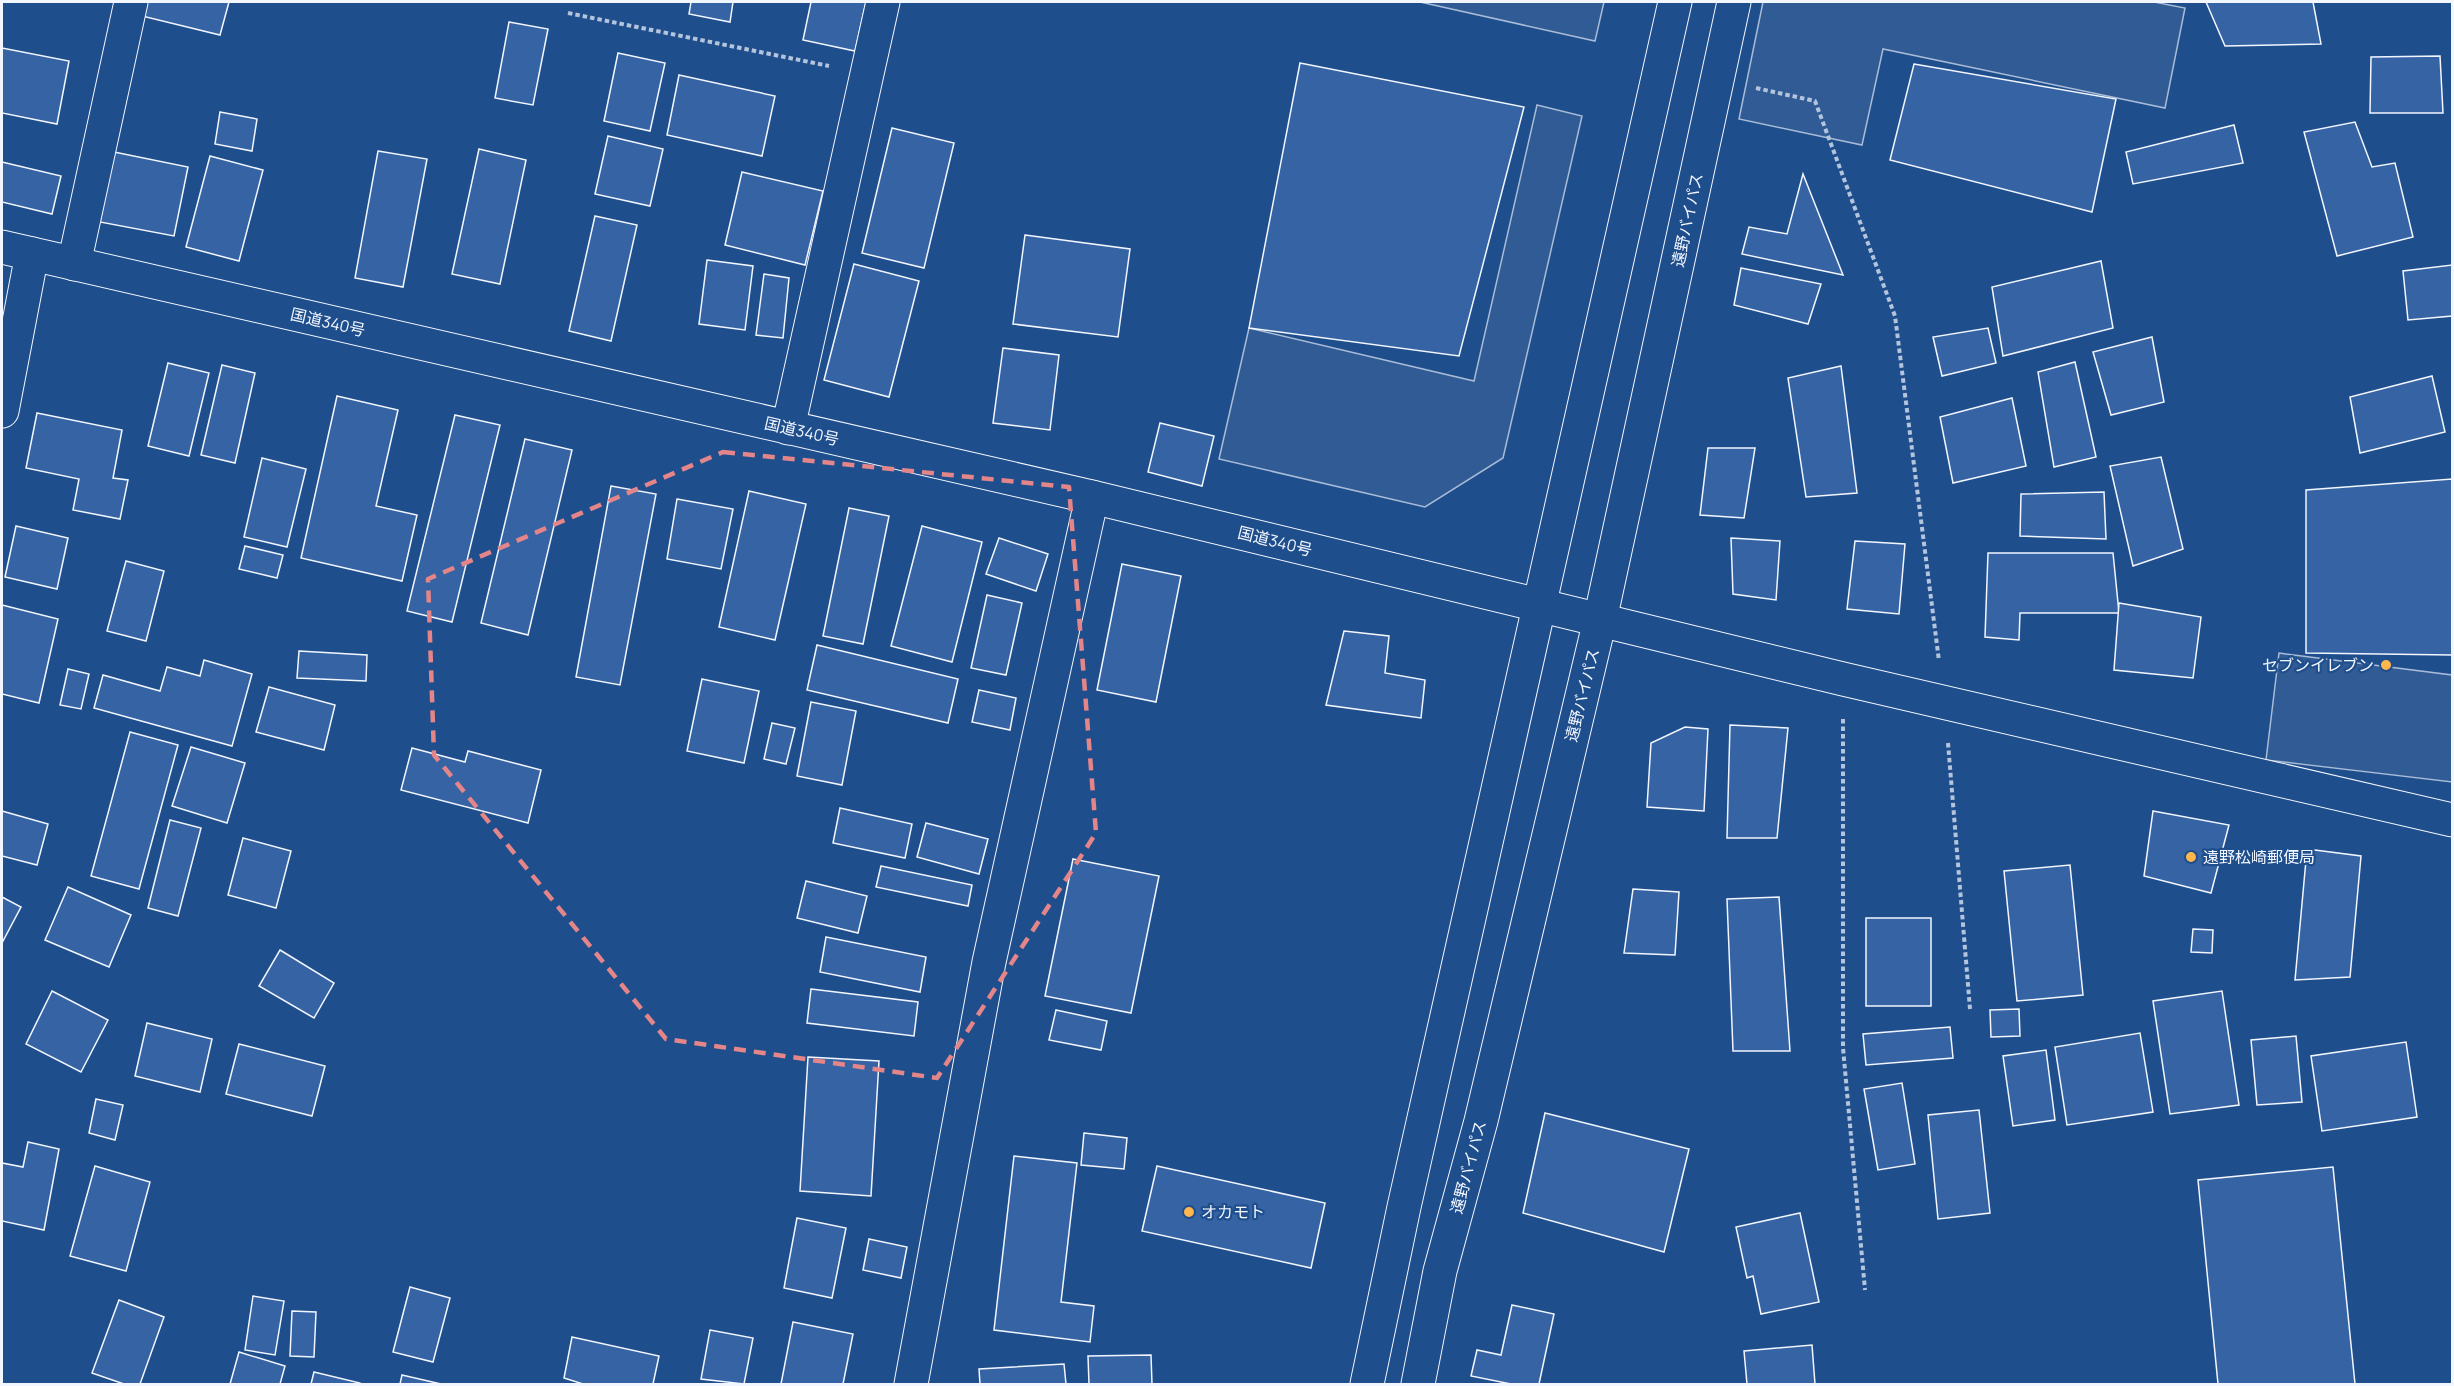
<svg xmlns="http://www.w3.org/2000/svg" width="2454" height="1386" font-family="Manrope,'Noto Sans JP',sans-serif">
  <rect width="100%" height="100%" fill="#1f4e8c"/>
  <g fill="#305b95" stroke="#a8bbd7" stroke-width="1.5">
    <path d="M 1420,2 L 1604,2 L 1595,41 Z"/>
    <path d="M 1763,2 L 2154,2 L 2185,8 L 2165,108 L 1883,49 L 1862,145 L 1739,119 Z"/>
    <path d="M 1537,105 L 1582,116 L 1503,458 L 1425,507 L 1219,459 L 1249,328 L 1474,381 Z"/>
    <path d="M 2279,653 L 2452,675 L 2452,782 L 2266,760 Z"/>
  </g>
  <g fill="#3563a3" stroke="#f2f6ff" stroke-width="1.5">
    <path d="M 145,2 L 229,2 L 220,35 L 142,16 Z"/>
    <path d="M 691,2 L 733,2 L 730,22 L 689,14 Z"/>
    <path d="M 811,2 L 866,2 L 855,51 L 803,40 Z"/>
    <path d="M 2206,2 L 2313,2 L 2321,44 L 2225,46 Z"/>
    <path d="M 509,22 L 548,29 L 533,105 L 495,98 Z"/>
    <path d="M 2,48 L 69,61 L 57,124 L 2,113 Z"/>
    <path d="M 618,53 L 665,63 L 650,131 L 604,121 Z"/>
    <path d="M 2440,56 L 2443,113 L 2370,113 L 2371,57 Z"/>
    <path d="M 1300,63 L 1524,107 L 1459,356 L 1249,328 Z"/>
    <path d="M 1914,64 L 2116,99 L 2092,212 L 1890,160 Z"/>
    <path d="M 679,75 L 775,96 L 762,156 L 667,135 Z"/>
    <path d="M 220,112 L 257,119 L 252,151 L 215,144 Z"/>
    <path d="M 2355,122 L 2372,167 L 2395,163 L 2413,237 L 2337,256 L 2304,132 Z"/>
    <path d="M 2234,125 L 2243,163 L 2133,184 L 2126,152 Z"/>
    <path d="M 892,128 L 954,143 L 924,268 L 862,253 Z"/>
    <path d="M 608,136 L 663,149 L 650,206 L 595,194 Z"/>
    <path d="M 479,149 L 526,160 L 500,284 L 452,274 Z"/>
    <path d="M 378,151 L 427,159 L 403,287 L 355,278 Z"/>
    <path d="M 114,152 L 188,167 L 174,236 L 100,222 Z"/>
    <path d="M 210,156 L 263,170 L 239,261 L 186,247 Z"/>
    <path d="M 2,162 L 61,176 L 52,214 L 2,202 Z"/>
    <path d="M 742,172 L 823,191 L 805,265 L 725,245 Z"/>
    <path d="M 1803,174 L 1843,275 L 1742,254 L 1749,227 L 1787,234 Z"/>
    <path d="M 595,216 L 637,225 L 611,341 L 569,331 Z"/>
    <path d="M 1025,235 L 1130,249 L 1118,337 L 1013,324 Z"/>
    <path d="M 707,260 L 753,266 L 745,330 L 699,324 Z"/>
    <path d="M 2101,261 L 2113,328 L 2003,356 L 1992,287 Z"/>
    <path d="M 854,264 L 919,281 L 889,397 L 824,380 Z"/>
    <path d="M 2452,265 L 2452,316 L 2408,320 L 2403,271 Z"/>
    <path d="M 1741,268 L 1821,284 L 1808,324 L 1734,305 Z"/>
    <path d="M 764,274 L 789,278 L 783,338 L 756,335 Z"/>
    <path d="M 1988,328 L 1996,363 L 1942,376 L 1933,337 Z"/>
    <path d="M 2152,337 L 2164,402 L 2111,415 L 2093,352 Z"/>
    <path d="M 1003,348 L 1059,355 L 1050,430 L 993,423 Z"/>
    <path d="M 2075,362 L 2096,457 L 2054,467 L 2038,372 Z"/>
    <path d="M 168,363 L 209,373 L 189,456 L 148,446 Z"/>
    <path d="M 222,365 L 255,373 L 235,463 L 201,455 Z"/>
    <path d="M 1841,366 L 1857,493 L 1806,497 L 1788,378 Z"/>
    <path d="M 2432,376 L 2445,432 L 2360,453 L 2350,397 Z"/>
    <path d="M 337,396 L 398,410 L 376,506 L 417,515 L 402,581 L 301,558 Z"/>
    <path d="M 2012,398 L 2026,466 L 1953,483 L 1940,417 Z"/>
    <path d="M 37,413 L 122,430 L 113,478 L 128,480 L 120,519 L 73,510 L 79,479 L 26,468 Z"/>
    <path d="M 455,415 L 500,425 L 452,622 L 407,611 Z"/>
    <path d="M 1160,423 L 1214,436 L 1202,486 L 1148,472 Z"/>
    <path d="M 525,439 L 572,450 L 528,635 L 481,623 Z"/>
    <path d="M 1708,448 L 1755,448 L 1744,518 L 1700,515 Z"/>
    <path d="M 2161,457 L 2183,549 L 2133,566 L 2110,466 Z"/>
    <path d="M 262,458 L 306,469 L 287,547 L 244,537 Z"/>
    <path d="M 2452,479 L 2452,655 L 2306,653 L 2306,490 Z"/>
    <path d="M 611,486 L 656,494 L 620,685 L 576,677 Z"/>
    <path d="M 749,491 L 806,504 L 775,640 L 719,627 Z"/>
    <path d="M 2104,492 L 2106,539 L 2020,536 L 2021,494 Z"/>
    <path d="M 677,499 L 733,509 L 721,569 L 667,559 Z"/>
    <path d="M 849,508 L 889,516 L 863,644 L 823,636 Z"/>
    <path d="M 16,526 L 68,538 L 57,589 L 5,577 Z"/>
    <path d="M 922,526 L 982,542 L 952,662 L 891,646 Z"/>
    <path d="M 999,538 L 1048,554 L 1036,591 L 986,574 Z"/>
    <path d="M 1731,538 L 1780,541 L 1776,600 L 1733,594 Z"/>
    <path d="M 1855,541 L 1905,544 L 1899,614 L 1847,609 Z"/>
    <path d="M 245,546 L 283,555 L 277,578 L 239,569 Z"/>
    <path d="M 1988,553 L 2113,553 L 2119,613 L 2020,613 L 2019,640 L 1985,637 Z"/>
    <path d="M 126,561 L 164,571 L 146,641 L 107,631 Z"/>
    <path d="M 1122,564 L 1181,576 L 1156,702 L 1097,690 Z"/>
    <path d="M 987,595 L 1022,603 L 1006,675 L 971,668 Z"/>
    <path d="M 2119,603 L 2201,617 L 2193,678 L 2114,670 Z"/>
    <path d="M 2,605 L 58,619 L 39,703 L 2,694 Z"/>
    <path d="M 1344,631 L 1389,636 L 1385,673 L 1425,680 L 1421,718 L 1326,705 Z"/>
    <path d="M 817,645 L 958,679 L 948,723 L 807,690 Z"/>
    <path d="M 299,651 L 367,655 L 366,681 L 297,678 Z"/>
    <path d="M 204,660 L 252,674 L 232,746 L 94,708 L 103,675 L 160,691 L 167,667 L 200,676 Z"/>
    <path d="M 68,669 L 89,674 L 81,709 L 60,705 Z"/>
    <path d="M 702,679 L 759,691 L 744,763 L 687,751 Z"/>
    <path d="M 269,687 L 335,705 L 324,750 L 256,732 Z"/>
    <path d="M 979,690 L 1016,698 L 1010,730 L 972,722 Z"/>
    <path d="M 811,702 L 856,711 L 842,785 L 797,776 Z"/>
    <path d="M 772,723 L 795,728 L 786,764 L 764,759 Z"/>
    <path d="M 1730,725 L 1788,728 L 1777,838 L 1727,838 Z"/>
    <path d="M 1685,727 L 1708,729 L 1704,811 L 1647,807 L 1651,743 Z"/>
    <path d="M 130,732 L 178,745 L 139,889 L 91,876 Z"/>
    <path d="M 191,747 L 245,763 L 227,823 L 172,806 Z"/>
    <path d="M 412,748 L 465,762 L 468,751 L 541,770 L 528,823 L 401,790 Z"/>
    <path d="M 840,808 L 912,824 L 905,858 L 833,843 Z"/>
    <path d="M 2,811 L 48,824 L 37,865 L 2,856 Z"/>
    <path d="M 2153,811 L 2229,825 L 2211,893 L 2144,876 Z"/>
    <path d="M 170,820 L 201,828 L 178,916 L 148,908 Z"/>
    <path d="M 926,823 L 988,839 L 979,874 L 917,857 Z"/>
    <path d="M 243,838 L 291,851 L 276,908 L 228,895 Z"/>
    <path d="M 2307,849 L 2361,856 L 2350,977 L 2295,980 Z"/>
    <path d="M 1073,859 L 1159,876 L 1131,1013 L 1045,996 Z"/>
    <path d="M 2070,865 L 2083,995 L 2017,1001 L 2004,871 Z"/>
    <path d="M 881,866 L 972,885 L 968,906 L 876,887 Z"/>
    <path d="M 806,881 L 867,896 L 858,933 L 797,918 Z"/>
    <path d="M 68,887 L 131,915 L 109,967 L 45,940 Z"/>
    <path d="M 1633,889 L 1679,892 L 1675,955 L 1624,953 Z"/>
    <path d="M 2,897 L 21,907 L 3,941 L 2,940 Z"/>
    <path d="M 1779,897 L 1790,1051 L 1733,1051 L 1727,899 Z"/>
    <rect x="1866" y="918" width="65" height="88"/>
    <path d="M 2193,929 L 2213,930 L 2212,953 L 2191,952 Z"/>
    <path d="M 826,937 L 926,957 L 920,992 L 820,972 Z"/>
    <path d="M 280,950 L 334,983 L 314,1018 L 259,986 Z"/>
    <path d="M 811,989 L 918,1002 L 914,1036 L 807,1023 Z"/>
    <path d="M 52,991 L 108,1020 L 81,1072 L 26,1044 Z"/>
    <path d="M 2222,991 L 2239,1105 L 2170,1114 L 2153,1001 Z"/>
    <path d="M 2019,1009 L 2020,1036 L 1991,1037 L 1990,1010 Z"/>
    <path d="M 1056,1010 L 1107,1021 L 1101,1050 L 1049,1040 Z"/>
    <path d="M 147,1023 L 212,1039 L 200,1092 L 135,1076 Z"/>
    <path d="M 1950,1027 L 1953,1058 L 1866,1065 L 1863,1034 Z"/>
    <path d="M 2140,1033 L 2153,1112 L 2067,1125 L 2055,1047 Z"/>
    <path d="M 2296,1036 L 2302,1102 L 2257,1105 L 2251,1040 Z"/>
    <path d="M 2406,1042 L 2417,1117 L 2322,1131 L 2311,1056 Z"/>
    <path d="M 239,1044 L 325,1066 L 312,1116 L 226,1094 Z"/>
    <path d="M 2046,1050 L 2055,1120 L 2013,1126 L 2003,1056 Z"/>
    <path d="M 808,1057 L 879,1061 L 871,1196 L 800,1191 Z"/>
    <path d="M 1902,1083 L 1915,1164 L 1878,1170 L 1864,1089 Z"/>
    <path d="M 96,1099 L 123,1105 L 115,1140 L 89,1133 Z"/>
    <path d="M 1979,1110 L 1990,1213 L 1938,1219 L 1928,1115 Z"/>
    <path d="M 1545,1113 L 1689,1149 L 1664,1252 L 1523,1213 Z"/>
    <path d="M 1084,1133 L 1127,1138 L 1124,1169 L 1081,1165 Z"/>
    <path d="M 28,1142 L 59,1149 L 44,1230 L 2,1221 L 2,1163 L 23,1167 Z"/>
    <path d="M 1014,1156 L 1077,1163 L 1061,1302 L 1094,1306 L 1090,1342 L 994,1330 Z"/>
    <path d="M 95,1166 L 150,1182 L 126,1271 L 70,1256 Z"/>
    <path d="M 1157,1166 L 1325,1203 L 1311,1268 L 1142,1231 Z"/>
    <path d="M 2333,1167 L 2355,1384 L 2218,1384 L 2198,1180 Z"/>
    <path d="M 1800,1213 L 1819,1302 L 1761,1314 L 1753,1276 L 1747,1278 L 1736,1227 Z"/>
    <path d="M 797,1218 L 846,1228 L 832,1298 L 784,1288 Z"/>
    <path d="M 869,1239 L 907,1247 L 901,1278 L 863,1270 Z"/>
    <path d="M 410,1287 L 450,1298 L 433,1362 L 393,1352 Z"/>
    <path d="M 253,1296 L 284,1301 L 275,1355 L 245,1350 Z"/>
    <path d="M 119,1300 L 164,1317 L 140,1384 L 124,1384 L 92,1373 Z"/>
    <path d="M 1512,1305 L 1554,1314 L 1539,1384 L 1511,1384 L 1471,1376 L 1477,1350 L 1501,1355 Z"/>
    <path d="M 292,1311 L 316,1312 L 314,1357 L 290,1356 Z"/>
    <path d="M 793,1322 L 853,1334 L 843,1384 L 781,1384 Z"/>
    <path d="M 710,1330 L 753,1338 L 744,1384 L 701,1379 Z"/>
    <path d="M 572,1337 L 659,1356 L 653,1384 L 583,1384 L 564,1378 Z"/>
    <path d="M 1812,1345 L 1815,1384 L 1747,1384 L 1744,1351 Z"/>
    <path d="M 239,1352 L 285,1366 L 280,1384 L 230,1384 Z"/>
    <path d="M 1151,1355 L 1152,1384 L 1089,1384 L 1088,1356 Z"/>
    <path d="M 1064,1364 L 1066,1384 L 980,1384 L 979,1369 Z"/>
    <path d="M 314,1372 L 360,1383 L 360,1384 L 311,1384 Z"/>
    <path d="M 402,1375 L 441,1384 L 400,1384 Z"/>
  </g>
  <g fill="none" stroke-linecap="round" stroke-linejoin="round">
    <g stroke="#f2f6ff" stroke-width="35">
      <g id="minor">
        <path d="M 74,264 L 131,2"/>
        <path d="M 2,411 L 32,254"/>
        <path d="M 788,428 L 883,2"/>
        <path d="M 1600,620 L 1843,679 L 2452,820"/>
        <path d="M 911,1384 L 989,962 L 1092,497"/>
      </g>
    </g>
    <g stroke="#f2f6ff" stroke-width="35">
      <g id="highway">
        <path d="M 2,247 L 1092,497 L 1600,620"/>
        <path d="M 1367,1384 L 1404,1207 L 1675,2"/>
        <path d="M 1418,1384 L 1440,1271 L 1481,1121 L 1600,620 L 1734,2"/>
      </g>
    </g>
    <g stroke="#b3c4dc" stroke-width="4" stroke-dasharray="4.5 3" stroke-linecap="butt">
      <path d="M 568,13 L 829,66"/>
      <path d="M 1756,88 L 1815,101 L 1895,316 L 1939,661"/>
      <path d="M 1843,719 L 1843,1048 L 1865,1290"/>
      <path d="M 1948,743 L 1970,1009"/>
    </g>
    <use href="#minor" stroke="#1f4e8c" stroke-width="33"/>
    <use href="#highway" stroke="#1f4e8c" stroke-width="33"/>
  </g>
  <path fill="none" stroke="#e38589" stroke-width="4.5" stroke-dasharray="12 8" stroke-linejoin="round" d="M 723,452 L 1069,487 L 1096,833 L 937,1078 L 666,1039 L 434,755 L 428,579 Z"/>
  <g fill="#ffb74d" stroke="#1f4e8c" stroke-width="2">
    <circle cx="2386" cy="665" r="6"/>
    <circle cx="2191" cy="857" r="6"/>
    <circle cx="1189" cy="1212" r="6"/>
  </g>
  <g text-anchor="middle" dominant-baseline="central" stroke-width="4.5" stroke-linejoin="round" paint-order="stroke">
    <g font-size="16" fill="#f2f6ff" stroke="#1f4e8c">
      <text transform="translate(1687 220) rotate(-78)">遠野バイパス</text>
      <text transform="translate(328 322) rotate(13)">国道340号</text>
      <text transform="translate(802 431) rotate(13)">国道340号</text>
      <text transform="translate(1275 541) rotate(14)">国道340号</text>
      <text transform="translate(1582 695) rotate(-76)">遠野バイパス</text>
      <text transform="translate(1468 1167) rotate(-75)">遠野バイパス</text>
    </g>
    <g font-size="16" fill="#f2f6ff" stroke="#1f4e8c" text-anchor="start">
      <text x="2374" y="665" text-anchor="end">セブンイレブン</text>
      <text x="2203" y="857">遠野松崎郵便局</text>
      <text x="1201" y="1212">オカモト</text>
    </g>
  </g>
  <rect width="2454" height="1386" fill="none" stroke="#f2f6ff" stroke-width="6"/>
</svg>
